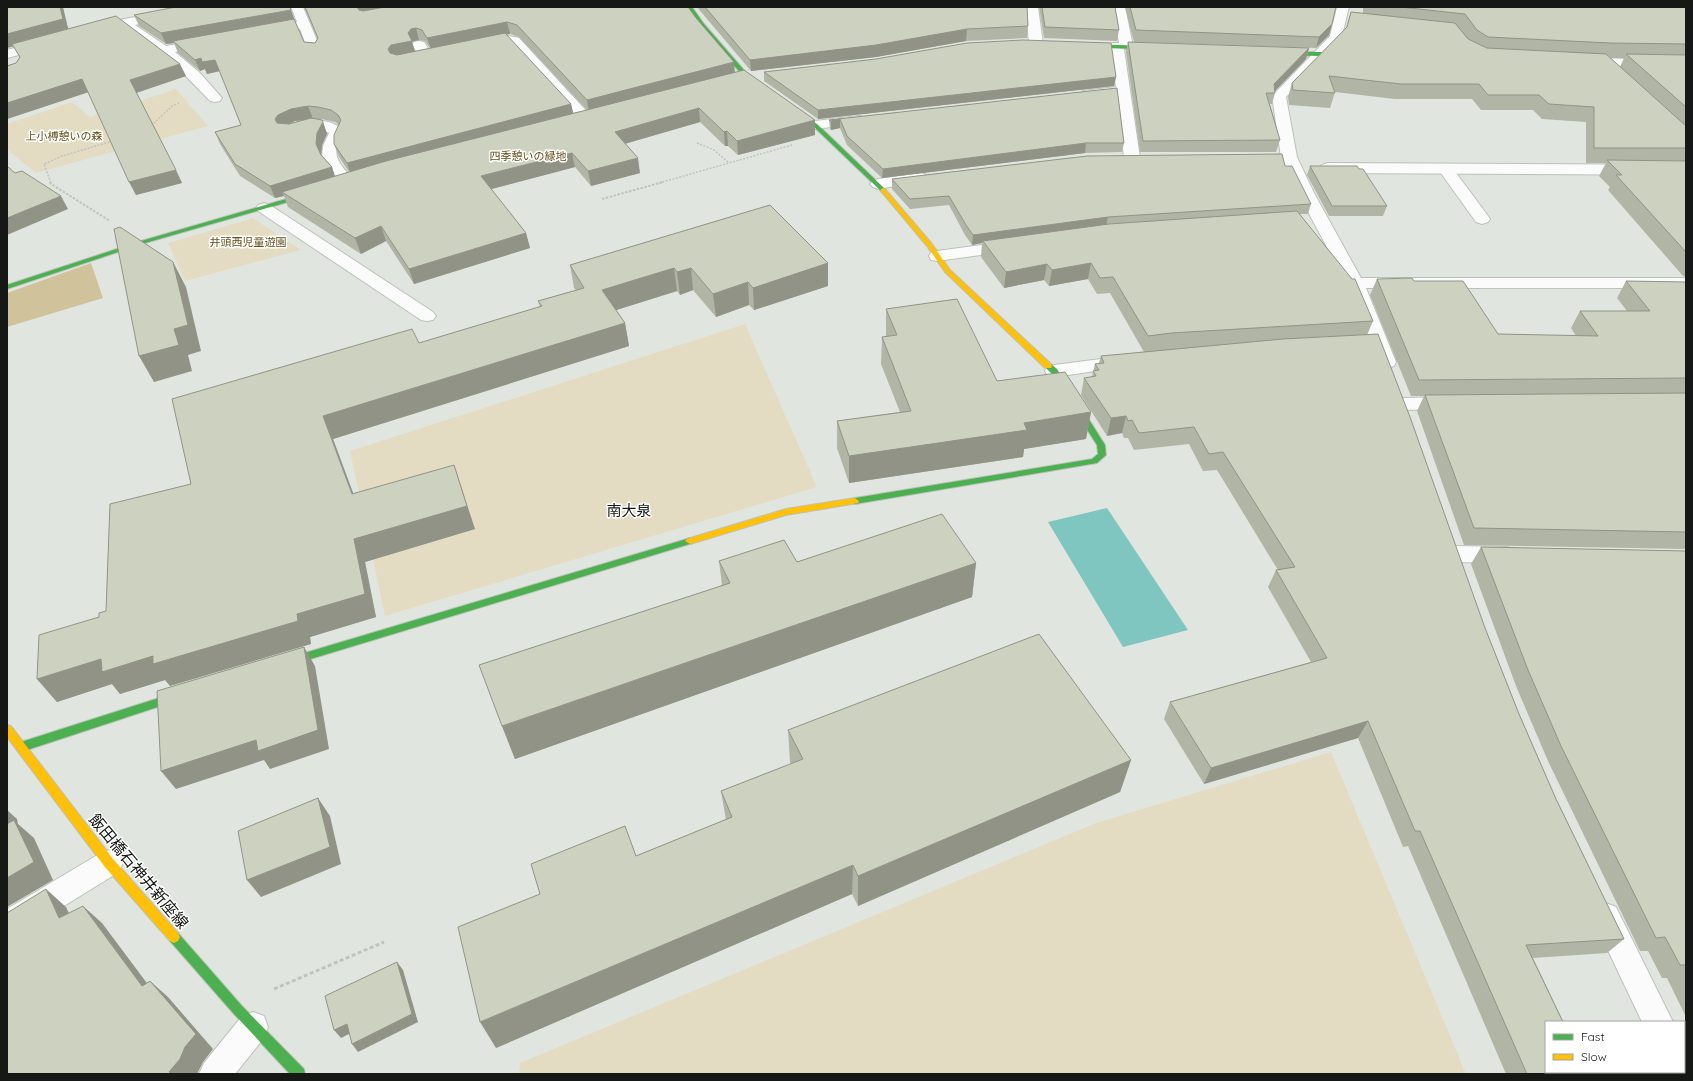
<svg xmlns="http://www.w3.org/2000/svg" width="1693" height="1081" font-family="Quicksand,'Noto Sans JP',sans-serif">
  <rect width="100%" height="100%" fill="#e0e6df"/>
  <g fill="#e4dcc2">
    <path d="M 176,89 L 208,126 L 36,173 L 7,149 L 7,124 L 72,102 L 90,117 Z"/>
    <path d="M 253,218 L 301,250 L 185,281 L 168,243 Z"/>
    <path d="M 745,324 L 817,487 L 385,616 L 350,451 Z"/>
    <path d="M 1331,752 L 1466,1074 L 519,1074 L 520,1063 L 1096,823 Z"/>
  </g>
  <path fill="#d0c29a" d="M 91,263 L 103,298 L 7,327 L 7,293 Z"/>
  <path fill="#7fc6c1" d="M 1107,508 L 1188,630 L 1123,647 L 1048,522 Z"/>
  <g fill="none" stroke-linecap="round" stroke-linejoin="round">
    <g stroke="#bcc1bb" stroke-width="2">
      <g id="lane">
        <path d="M 1026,7 L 1038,7 L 1043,44 L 1041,47 L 1031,47 L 1029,44 Z"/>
        <path d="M 419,41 L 424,42 L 433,56 L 431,59 L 421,59 L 412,45 L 414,42 Z"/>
        <path d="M 311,120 C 323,120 337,122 344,132 C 343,138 339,141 337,147 C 333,161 349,173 356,183 L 353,186 L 348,188 L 343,186 L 327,166 L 322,156 L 323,146 L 329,133 C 316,124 304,134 290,131 L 288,128 L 290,125 Z"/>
        <path d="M 1446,164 L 1451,166 L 1488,216 L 1490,219 L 1488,222 L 1482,224 L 1476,222 L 1438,169 L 1441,166 Z"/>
        <path d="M 264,203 L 270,205 L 433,312 L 436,316 L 433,320 L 427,321 L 421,320 L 258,211 L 256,208 L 258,205 Z"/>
      </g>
    </g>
    <g stroke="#bcc1bb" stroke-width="2">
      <g id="street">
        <path d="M 192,7 L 218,7 L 216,10 L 212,11 L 135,25 L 166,46 L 205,39 L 210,40 L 211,43 L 210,46 L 175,52 L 200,73 L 222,98 L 220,101 L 215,102 L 210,101 L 179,69 L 122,27 L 96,34 L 91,33 L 90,30 L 91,27 L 124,19 Z"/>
        <path d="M 291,7 L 303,7 L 321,50 L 319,53 L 309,53 L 300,29 L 267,36 L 262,35 L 261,32 L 262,29 L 297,22 Z"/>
        <path d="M 1113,7 L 1125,7 L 1133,46 L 1131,49 L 1124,49 L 1140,158 L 1137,161 L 1132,163 L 1127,161 L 1124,158 L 1117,95 L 1088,98 L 1083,97 L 1081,94 L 1083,91 L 1116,87 L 1110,46 L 1112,43 L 1119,43 Z"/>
        <path d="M 1337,7 L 1349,7 L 1341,40 L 1286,97 L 1297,157 L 1314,193 L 1361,278 L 1686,278 L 1686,288 L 1366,288 L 1396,362 L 1394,366 L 1387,368 L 1380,366 L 1346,283 L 1298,193 L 1281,157 L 1272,96 L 1330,36 Z"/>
        <path d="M 504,35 L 519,38 L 591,116 L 593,119 L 591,122 L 586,123 L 581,122 L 510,44 C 499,42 488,49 477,47 L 475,44 L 477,41 Z"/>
        <path d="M 45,40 L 50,41 L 52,44 L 50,47 L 7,58 L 7,50 Z"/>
        <path d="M 1585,58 L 1686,60 L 1686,68 L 1580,65 L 1578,62 L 1580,59 Z"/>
        <path d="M 859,116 L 864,117 L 866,120 L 864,123 L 815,129 L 810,128 L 808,125 L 810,122 L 815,121 Z"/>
        <path d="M 1327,163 L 1686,165 L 1686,175 L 1327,173 L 1322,171 L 1319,168 L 1322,165 Z"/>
        <path d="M 921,173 L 926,175 L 929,178 L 926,181 L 878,189 L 873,187 L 870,184 L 873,181 L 878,179 Z"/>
        <path d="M 1011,241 L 1017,242 L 1019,246 L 1017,250 L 937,261 L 931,260 L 929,256 L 931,252 L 937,251 Z"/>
        <path d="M 1124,356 L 1131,358 L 1133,362 L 1131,366 L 1054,377 L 1047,375 L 1045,371 L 1047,367 L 1054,365 Z"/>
        <path d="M 1450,397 L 1457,399 L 1460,403 L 1457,407 L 1450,409 L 1403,410 L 1396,408 L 1393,404 L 1396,400 L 1403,398 Z"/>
        <path d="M 1455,546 L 1507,547 L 1515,549 L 1518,555 L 1515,561 L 1507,563 L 1455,562 L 1447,560 L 1444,554 L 1447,548 Z"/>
        <path d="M 109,850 L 119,854 L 123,863 L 119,872 L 17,935 L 7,939 L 7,909 L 99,854 Z"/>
        <path d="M 1606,903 L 1616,907 L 1673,1022 L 1642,1022 L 1592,917 L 1596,907 Z"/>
        <path d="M 253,1012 L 264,1016 L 268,1027 L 264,1038 L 235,1074 L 199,1074 L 204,1063 L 242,1016 Z"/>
        <path d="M 1684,1057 L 1686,1057 L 1686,1074 L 1668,1074 L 1667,1072 L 1684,1072 Z"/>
      </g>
    </g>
    <g stroke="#bcc1bb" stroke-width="2">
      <g id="fast">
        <path d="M 686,7 L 692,7 L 704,24 L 749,76 L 817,124 L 885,189 L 885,191 L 881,191 L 813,126 L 745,78 L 700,26 Z"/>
        <path d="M 1079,44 L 1156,46 L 1159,48 L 1156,50 L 1081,47 L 1079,46 Z"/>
        <path d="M 1276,52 L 1321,52 L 1324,54 L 1321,56 L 1278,55 L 1276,54 Z"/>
        <path d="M 314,191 L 317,193 L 316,194 L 145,243 L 7,289 L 7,285 L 141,241 Z"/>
        <path d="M 1045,364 L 1051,364 L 1057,369 L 1105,445 L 1106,455 L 1097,463 L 855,504 L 852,503 L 851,501 L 855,498 L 1092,459 L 1098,454 L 1097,445 L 1051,373 L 1044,366 Z"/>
        <path d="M 690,538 L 693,539 L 695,541 L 693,543 L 281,668 L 277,667 L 276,664 L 277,661 L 281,660 Z"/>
        <path d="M 187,689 L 191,690 L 192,693 L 191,696 L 21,752 L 17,750 L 16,747 L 17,744 L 21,742 Z"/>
        <path d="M 174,931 L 178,933 L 242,1006 L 304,1069 L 305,1074 L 290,1074 L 234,1014 L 170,941 L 168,937 L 170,933 Z"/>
      </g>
    </g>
    <g stroke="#bcc1bb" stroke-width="2">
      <g id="slow">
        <path d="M 883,188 L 885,189 L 932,244 L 950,270 L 1051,364 L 1052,366 L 1051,368 L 1045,368 L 945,272 L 927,246 L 881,191 L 880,190 Z"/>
        <path d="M 855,498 L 859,501 L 858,503 L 786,515 L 690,544 L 685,541 L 687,539 L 786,509 Z"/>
        <path d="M 7,725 L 11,726 L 113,859 L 178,933 L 180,937 L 178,941 L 174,943 L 170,941 L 105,867 L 7,737 Z"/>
      </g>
    </g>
    <g stroke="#c1c3c0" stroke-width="1.5" stroke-dasharray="2 1.5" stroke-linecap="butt">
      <path d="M 151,126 L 172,106 L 179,103"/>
      <path d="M 697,143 L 714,150 L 729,163"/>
      <path d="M 51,183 L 44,164 L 62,156 L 113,141"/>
      <path d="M 659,183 L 792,145"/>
    </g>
    <g stroke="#c1c3c0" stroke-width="2" stroke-dasharray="2.5 1.5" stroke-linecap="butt">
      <path d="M 50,182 L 51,184 L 110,221"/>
      <path d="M 602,199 L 663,182"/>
    </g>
    <path stroke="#c1c3c0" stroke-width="3" stroke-dasharray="4 2.5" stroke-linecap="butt" d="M 274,989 L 384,942"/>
    <use href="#lane" fill="#fafbfa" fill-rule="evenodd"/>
    <use href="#street" fill="#fafbfa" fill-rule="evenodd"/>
    <use href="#fast" fill="#4caf50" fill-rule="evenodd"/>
    <use href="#slow" fill="#ffc107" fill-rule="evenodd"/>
  </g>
  <g fill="#b0b5a5" fill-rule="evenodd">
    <path d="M 7,7 L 68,29 L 186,76 L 136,93 L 182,183 L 136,195 L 88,92 L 7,119 L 7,63 L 8,65 L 16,63 L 20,58 L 13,46 L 7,48 Z"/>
    <path d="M 304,7 L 688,7 L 735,72 L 815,135 L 738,155 L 728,146 L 725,146 L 700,122 L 625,144 L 640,173 L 591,186 L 575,167 L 491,189 L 526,233 L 530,248 L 414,284 L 386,241 L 361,254 L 288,207 L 284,196 L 275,198 L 240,176 L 220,144 L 215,132 L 241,125 L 220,71 L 207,74 L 205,69 L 200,71 L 178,53 L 174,43 L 166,44 L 139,26 L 134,15 L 295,21 L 304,42 L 315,43 L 318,39 ZM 506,34 L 510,34 L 519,37 L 587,110 L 573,113 L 571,104 ZM 419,40 L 425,41 L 430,48 L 415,51 L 412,42 L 414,41 ZM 312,119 L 322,119 L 335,122 L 339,125 L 334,144 L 339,157 L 349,172 L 335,176 L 332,167 L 321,154 L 322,145 L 327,134 L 323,122 ZM 306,120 L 291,123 L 295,121 Z"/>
    <path d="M 697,7 L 1027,7 L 1028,26 L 1027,38 L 966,41 L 876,57 L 751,71 Z"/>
    <path d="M 1039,7 L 1115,7 L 1119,30 L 1117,41 L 1044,38 Z"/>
    <path d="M 1125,7 L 1336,7 L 1329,35 L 1316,48 L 1134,42 Z"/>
    <path d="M 1363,7 L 1686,7 L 1686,277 L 1683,276 L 1608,190 L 1610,187 L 1599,176 L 1606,163 L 1586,163 L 1586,122 L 1542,119 L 1533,110 L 1481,110 L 1472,99 L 1395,99 L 1335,92 L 1330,108 L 1289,105 L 1288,97 L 1292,83 L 1346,28 L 1351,12 L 1363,13 ZM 1610,58 L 1624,58 L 1620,67 Z"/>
    <path d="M 1128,42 L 1309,48 L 1306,59 L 1275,91 L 1275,93 L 1272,104 L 1270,104 L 1280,140 L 1276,152 L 1140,152 L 1126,52 Z"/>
    <path d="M 764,72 L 1116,77 L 1114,86 L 818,119 L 764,81 Z"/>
    <path d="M 1117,88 L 1124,143 L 1122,152 L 1085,153 L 882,178 L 847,145 L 840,128 L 831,130 L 830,129 L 829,120 Z"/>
    <path d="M 1285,166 L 1311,204 L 1308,214 L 1300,214 L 1373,321 L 1367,335 L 1485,628 L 1519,714 L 1556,799 L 1624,939 L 1607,953 L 1533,958 L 1588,1074 L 1506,1074 L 1408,846 L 1403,847 L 1358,738 L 1204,784 L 1164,719 L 1170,702 L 1311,662 L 1268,587 L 1276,570 L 1278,570 L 1217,470 L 1203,471 L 1189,444 L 1134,450 L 1128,438 L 1124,438 L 1122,433 L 1107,436 L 1081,395 L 1084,378 L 1092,377 L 1095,364 L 1099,363 L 1101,356 L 1144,352 L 1110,293 L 1097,294 L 1088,279 L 1049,286 L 1044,280 L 1004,288 L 981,257 L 982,243 L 972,245 L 965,235 L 949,205 L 910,209 L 892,189 L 892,179 Z"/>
    <path d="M 1310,166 L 1359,169 L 1387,206 L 1383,216 L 1329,216 L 1307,175 Z"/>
    <path d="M 770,205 L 828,286 L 754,310 L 749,305 L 716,317 L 693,290 L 680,295 L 677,291 L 616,310 L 625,323 L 629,346 L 333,439 L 353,493 L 475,529 L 365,562 L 376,617 L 310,637 L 311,644 L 165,680 L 120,694 L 112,684 L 57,702 L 37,679 L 99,617 L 106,611 L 191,484 L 419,343 L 540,307 L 538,301 L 576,290 L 574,288 L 570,265 Z"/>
    <path d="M 1377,279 L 1414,281 L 1498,334 L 1576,336 L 1571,328 L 1580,311 L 1627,311 L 1617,298 L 1626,281 L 1686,282 L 1686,549 L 1464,545 L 1417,411 L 1424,396 L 1411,396 L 1370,295 Z"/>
    <path d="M 886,309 L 997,381 L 1091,412 L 1086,439 L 1024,449 L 1023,457 L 849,483 L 837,448 L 837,421 L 900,412 L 881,364 L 882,337 L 886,336 Z"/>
    <path d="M 1481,547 L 1686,551 L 1686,1017 L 1667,978 L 1662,978 L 1648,951 L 1640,951 L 1548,761 L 1516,686 L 1471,564 Z"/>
    <path d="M 719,561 L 976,563 L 972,597 L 515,759 L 502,726 L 722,585 Z"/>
    <path d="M 788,730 L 1131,760 L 1120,792 L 858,906 L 852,894 L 496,1048 L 636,856 L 726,820 L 721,791 L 791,764 L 790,762 Z"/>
  </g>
  <g fill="#909386">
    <path d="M 60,7 L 63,7 L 69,32 L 7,48 L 7,34 Z"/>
    <path d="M 356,7 L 391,7 L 360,18 Z"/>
    <path d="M 291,10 L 295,21 L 173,41 L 174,43 L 166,44 L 161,33 Z"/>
    <path d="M 507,22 L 510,34 L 431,49 L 427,38 Z"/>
    <path d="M 1332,24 L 1329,35 L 1316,48 L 1319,37 Z"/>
    <path d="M 416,28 L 419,40 L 414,41 L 412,42 L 415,52 L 392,60 L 388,49 L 391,45 L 408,33 L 411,29 Z"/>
    <path d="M 967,29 L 966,41 L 876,57 L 751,71 L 750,60 Z"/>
    <path d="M 1309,48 L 1306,59 L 1273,93 L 1274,84 Z"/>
    <path d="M 201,58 L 215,60 L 220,71 L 207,74 L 205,69 L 200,71 L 195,60 Z"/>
    <path d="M 734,62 L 735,74 L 589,112 L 587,100 Z"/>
    <path d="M 180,64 L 186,76 L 136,93 L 130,80 Z"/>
    <path d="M 1116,77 L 1114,86 L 818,119 L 818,110 Z"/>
    <path d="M 82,79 L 89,92 L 7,119 L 7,103 Z"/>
    <path d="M 571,104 L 574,116 L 351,175 L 347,163 Z"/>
    <path d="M 308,106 L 313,119 L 295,121 L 282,127 L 280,131 L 275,119 L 278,115 L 291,109 Z"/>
    <path d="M 699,108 L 700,122 L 617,146 L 615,132 Z"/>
    <path d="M 840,119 L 840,128 L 831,130 L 831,121 Z"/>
    <path d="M 815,120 L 815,135 L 738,155 L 737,141 Z"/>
    <path d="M 323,122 L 327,134 L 322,145 L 321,157 L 316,144 L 317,133 Z"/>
    <path d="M 727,131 L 728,146 L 725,146 L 724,132 Z"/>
    <path d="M 1086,143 L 1085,153 L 882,178 L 883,169 Z"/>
    <path d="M 572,153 L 575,167 L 484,191 L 481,176 Z"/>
    <path d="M 638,158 L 640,173 L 591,186 L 588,171 Z"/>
    <path d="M 332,167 L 336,180 L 282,192 L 284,196 L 275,198 L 270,186 Z"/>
    <path d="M 176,170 L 182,183 L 136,195 L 129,182 Z"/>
    <path d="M 61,196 L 68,209 L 7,235 L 7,218 Z"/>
    <path d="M 1108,217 L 1106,226 L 983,241 L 982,243 L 972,245 L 973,235 Z"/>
    <path d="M 381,226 L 386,241 L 361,254 L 355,238 Z"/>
    <path d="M 526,233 L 530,248 L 414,284 L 409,269 Z"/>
    <path d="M 173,262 L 186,287 L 201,351 L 188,355 L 192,371 L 154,382 L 139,356 L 174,329 Z"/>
    <path d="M 828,263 L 828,286 L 754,310 L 753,288 Z"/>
    <path d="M 1091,263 L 1088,279 L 1049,286 L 1052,270 Z"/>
    <path d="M 1047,264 L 1044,280 L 1004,288 L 1006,272 Z"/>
    <path d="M 674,268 L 677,291 L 607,313 L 602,290 Z"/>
    <path d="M 691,268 L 693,290 L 680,295 L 677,272 Z"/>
    <path d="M 748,282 L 749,305 L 716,317 L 713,294 Z"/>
    <path d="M 625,323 L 629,346 L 333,439 L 362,517 L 352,494 L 323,416 Z"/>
    <path d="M 1091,412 L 1086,439 L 1024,449 L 1023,457 L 849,483 L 849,456 L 1024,423 Z"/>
    <path d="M 1126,416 L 1122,433 L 1107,436 L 1111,418 Z"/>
    <path d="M 454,465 L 475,529 L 365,562 L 376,617 L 310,637 L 311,644 L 170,686 L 165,680 L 120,694 L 112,684 L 57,702 L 37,679 L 101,659 L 153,656 L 297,614 L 354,539 Z"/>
    <path d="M 976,563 L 972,597 L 515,759 L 502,726 Z"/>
    <path d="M 304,647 L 315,666 L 329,749 L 270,769 L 264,760 L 176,789 L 161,771 Z"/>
    <path d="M 1368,721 L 1358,738 L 1204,784 L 1211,768 Z"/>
    <path d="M 1131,760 L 1120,792 L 858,906 L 858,876 Z"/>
    <path d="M 318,798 L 330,816 L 341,864 L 261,897 L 247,880 Z"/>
    <path d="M 7,810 L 17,819 L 18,824 L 34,838 L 53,880 L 7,907 Z"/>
    <path d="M 853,865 L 852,894 L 496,1048 L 480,1022 Z"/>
    <path d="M 46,889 L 66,907 L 79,935 L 59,918 Z"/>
    <path d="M 83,906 L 102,923 L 161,1002 L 142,986 Z"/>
    <path d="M 397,962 L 403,970 L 418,1022 L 358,1052 L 352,1044 Z"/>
    <path d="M 150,981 L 168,997 L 213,1049 L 203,1062 L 197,1074 L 171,1074 L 169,1072 Z"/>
    <path d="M 347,1024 L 353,1032 L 341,1038 L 334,1030 Z"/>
  </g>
  <g fill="#cdd2c0" stroke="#909386">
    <path d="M 7,7 L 60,7 L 63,19 L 7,34 Z"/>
    <path d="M 176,7 L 290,7 L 291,10 L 161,33 L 134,15 Z"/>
    <path d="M 305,7 L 357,7 L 359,10 L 363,11 L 385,7 L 688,7 L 696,18 L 734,62 L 587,100 L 517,25 L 507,22 L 427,38 L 422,30 L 416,28 L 411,29 L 408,33 L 412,41 L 391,45 L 388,49 L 390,53 L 397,55 L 505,33 L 571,104 L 347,163 L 334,144 L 334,135 L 341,120 L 338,115 L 331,110 L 318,107 L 308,106 L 291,109 L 278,115 L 275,119 L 277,123 L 289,124 L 311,118 L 322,120 L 323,122 L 317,133 L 316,144 L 321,155 L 332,167 L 270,186 L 235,164 L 215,132 L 241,125 L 215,60 L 202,62 L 201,58 L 195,60 L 173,41 L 294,19 L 304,42 L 315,43 L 318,38 Z"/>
    <path d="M 705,7 L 1027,7 L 1028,26 L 967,29 L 876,45 L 750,60 Z"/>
    <path d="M 1042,7 L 1115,7 L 1119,30 L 1045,27 Z"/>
    <path d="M 1130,7 L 1336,7 L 1332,24 L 1319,37 L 1136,30 Z"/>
    <path d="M 1400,7 L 1686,7 L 1686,44 L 1610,43 L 1488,37 L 1477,30 L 1465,14 Z"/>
    <path d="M 1351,12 L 1455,23 L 1468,39 L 1487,48 L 1606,54 L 1686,126 L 1686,148 L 1594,148 L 1594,107 L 1549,104 L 1539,95 L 1488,95 L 1479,84 L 1401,84 L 1329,76 L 1335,93 L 1293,90 L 1292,83 L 1347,27 Z"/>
    <path d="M 116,16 L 180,64 L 130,80 L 176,170 L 129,182 L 82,79 L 7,103 L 7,66 L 16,63 L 20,57 L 12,44 Z"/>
    <path d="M 1023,40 L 1111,43 L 1116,77 L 818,110 L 764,72 L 876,59 L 967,43 Z"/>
    <path d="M 1128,42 L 1309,48 L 1274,84 L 1275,93 L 1266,93 L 1280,140 L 1143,141 Z"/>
    <path d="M 1626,54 L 1686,55 L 1686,107 Z"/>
    <path d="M 744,70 L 815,120 L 737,141 L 727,131 L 724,132 L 699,108 L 615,132 L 638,158 L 588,171 L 572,153 L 481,176 L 526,233 L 409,269 L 381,226 L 355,238 L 282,192 L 386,161 Z"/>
    <path d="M 1117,88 L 1124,143 L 1086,143 L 883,169 L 847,136 L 840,119 L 831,121 L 829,120 Z"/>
    <path d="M 1282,154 L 1285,166 L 1292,166 L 1311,204 L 1108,217 L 973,235 L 966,225 L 949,196 L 910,199 L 892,179 L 1087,156 Z"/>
    <path d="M 1607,160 L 1686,161 L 1686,252 L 1616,175 L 1622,175 Z"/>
    <path d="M 7,166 L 15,173 L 22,171 L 61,196 L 7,218 Z"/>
    <path d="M 1310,166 L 1357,166 L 1359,169 L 1363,169 L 1387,206 L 1332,206 Z"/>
    <path d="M 770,205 L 828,263 L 753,288 L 748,282 L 713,294 L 691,268 L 677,272 L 674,268 L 602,290 L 625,323 L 323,416 L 352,494 L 454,465 L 467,506 L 354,539 L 365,594 L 297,614 L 298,621 L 153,664 L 153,656 L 102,672 L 101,659 L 37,679 L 39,635 L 99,617 L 99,613 L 106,611 L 110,504 L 191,484 L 172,399 L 412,329 L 419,343 L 542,306 L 538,301 L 584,288 L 570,265 Z"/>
    <path d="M 1297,211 L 1352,279 L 1355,279 L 1373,321 L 1171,333 L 1148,336 L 1113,277 L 1100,278 L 1091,263 L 1052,270 L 1047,264 L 1006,272 L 983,241 L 1109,224 Z"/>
    <path d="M 120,227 L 173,262 L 188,325 L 174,329 L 179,345 L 139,356 L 114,229 Z"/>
    <path d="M 1412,278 L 1414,281 L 1463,281 L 1498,334 L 1598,336 L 1580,311 L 1650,311 L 1626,281 L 1686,282 L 1686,378 L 1419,380 L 1377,279 Z"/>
    <path d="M 957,299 L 997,381 L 1065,372 L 1091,412 L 1024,423 L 1027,430 L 849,456 L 837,421 L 911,411 L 882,337 L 897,335 L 886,309 Z"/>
    <path d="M 1378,334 L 1410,417 L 1485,628 L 1519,714 L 1556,799 L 1624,939 L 1526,945 L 1563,1022 L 1546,1022 L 1546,1072 L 1587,1072 L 1588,1074 L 1527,1074 L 1420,831 L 1415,831 L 1368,721 L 1211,768 L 1170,702 L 1327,658 L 1276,570 L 1295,567 L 1223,452 L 1209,454 L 1194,427 L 1139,433 L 1132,420 L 1128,421 L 1126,416 L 1111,418 L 1084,378 L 1096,376 L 1093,371 L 1099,370 L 1095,364 L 1104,363 L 1101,356 L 1283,339 Z"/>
    <path d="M 1686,393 L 1686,532 L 1474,528 L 1425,395 Z"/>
    <path d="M 942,514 L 976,563 L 502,726 L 479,665 L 730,583 L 719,561 L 784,540 L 797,562 Z"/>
    <path d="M 1481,547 L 1686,551 L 1686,966 L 1685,965 L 1680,965 L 1665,937 L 1656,938 L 1561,746 L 1528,670 Z"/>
    <path d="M 1039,634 L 1131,760 L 858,876 L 853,865 L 480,1022 L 458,927 L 540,894 L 531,864 L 625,826 L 636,856 L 732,817 L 721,791 L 803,759 L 788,730 Z"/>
    <path d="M 304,647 L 318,730 L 258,751 L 256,740 L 161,771 L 157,691 Z"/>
    <path d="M 318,798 L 330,847 L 247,880 L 238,831 Z"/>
    <path d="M 14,820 L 34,862 L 7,878 L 7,824 Z"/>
    <path d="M 46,889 L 59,918 L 83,906 L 142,986 L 150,981 L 196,1034 L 185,1047 L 180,1059 L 169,1072 L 171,1074 L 106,1074 L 105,1073 L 104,1074 L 7,1074 L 7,913 Z"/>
    <path d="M 397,962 L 412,1014 L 352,1044 L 347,1024 L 334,1030 L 325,996 Z"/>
  </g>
  <g text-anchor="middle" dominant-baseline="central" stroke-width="3" stroke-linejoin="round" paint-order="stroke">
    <g font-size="11" fill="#654f1c" stroke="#fff">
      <text x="64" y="136">上小榑憩いの森</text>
      <text x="528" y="156">四季憩いの緑地</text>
      <text x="248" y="242">井頭西児童遊園</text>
    </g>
    <g font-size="15" fill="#151814" stroke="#fff">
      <text x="629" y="510">南大泉</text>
    </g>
    <g font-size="16" fill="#151814" stroke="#fff">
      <text transform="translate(139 871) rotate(50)">飯田橋石神井新座線</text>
    </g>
  </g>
  <rect width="1693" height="1081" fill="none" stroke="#151814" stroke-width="16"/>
  <rect x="1545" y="1021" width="140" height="52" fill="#ffffff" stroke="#a1a3a1"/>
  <rect x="1553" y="1034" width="20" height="6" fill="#4caf50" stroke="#a1a3a1"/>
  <text x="1581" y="1041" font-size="12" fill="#151814">Fast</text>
  <rect x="1553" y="1054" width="20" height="6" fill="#ffc107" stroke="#a1a3a1"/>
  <text x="1581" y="1061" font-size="12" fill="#151814">Slow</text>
</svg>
